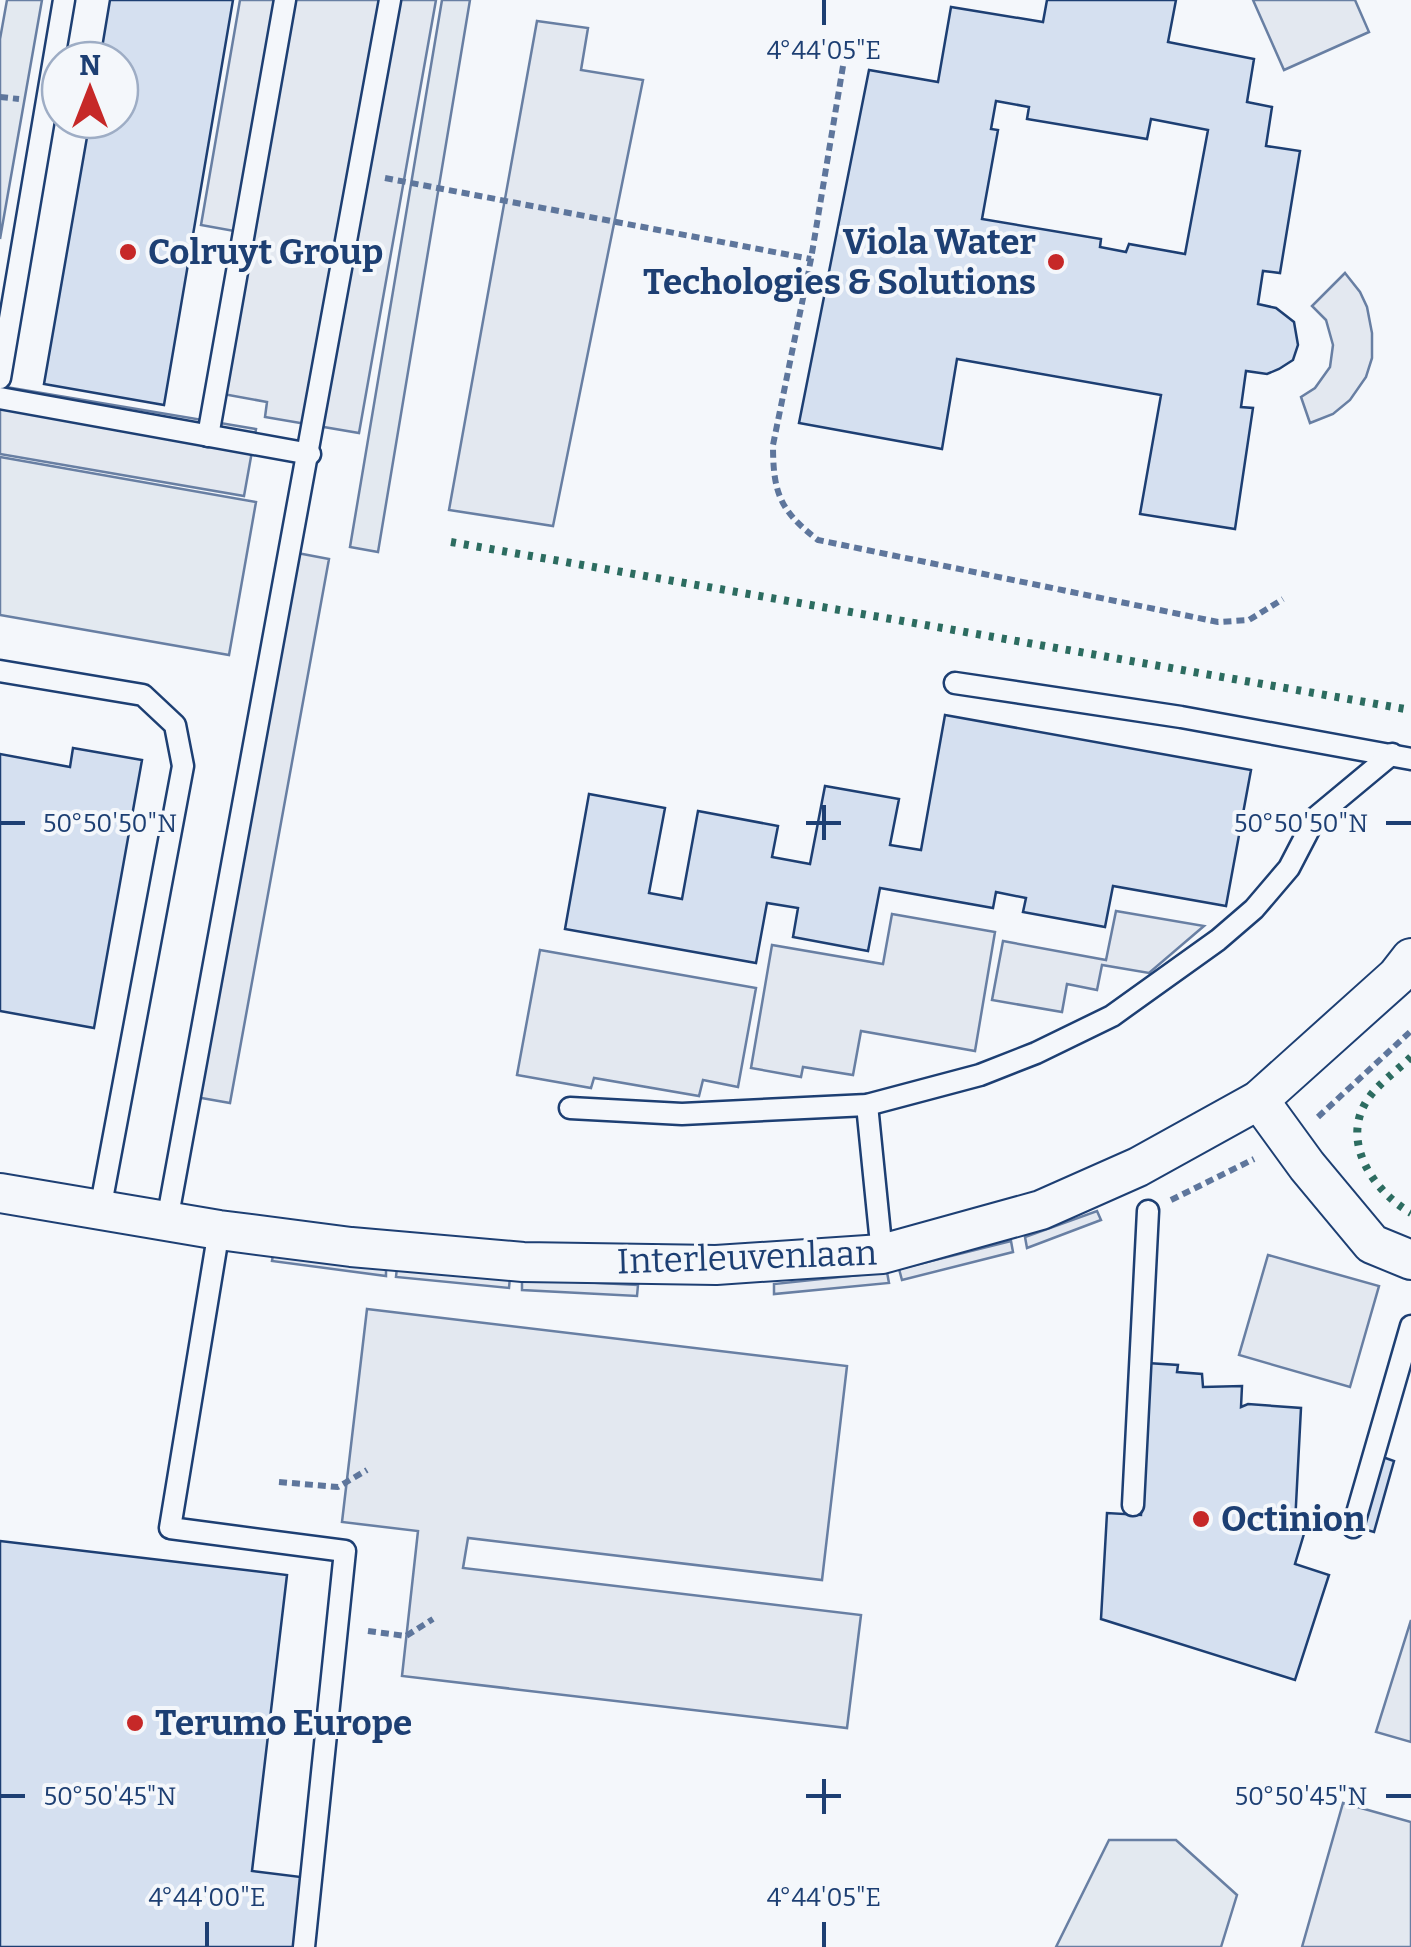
<svg xmlns="http://www.w3.org/2000/svg" width="1411" height="1947" font-family="Bitter,serif">
  <rect width="100%" height="100%" fill="#f4f7fb"/>
  <g fill="#e3e9f0" stroke="#687fa3" stroke-width="2.5">
    <path d="M 7,0 L 42,0 L 0,239 L 0,39 Z"/>
    <path d="M 442,0 L 470,0 L 378,552 L 350,547 Z"/>
    <path d="M 0,457 L 256,502 L 229,655 L 0,615 Z"/>
    <path d="M 1109,1840 L 1176,1840 L 1237,1895 L 1221,1947 L 1056,1947 Z"/>
  </g>
  <g fill="#e3e8f0" stroke="#687fa3" stroke-width="2.5">
    <path d="M 240,0 L 436,0 L 359,433 L 265,417 L 267,402 L 223,394 L 251,234 L 201,225 Z"/>
    <path d="M 1253,0 L 1355,0 L 1369,32 L 1284,70 Z"/>
    <path d="M 537,21 L 588,28 L 581,70 L 643,80 L 553,526 L 449,510 Z"/>
    <path d="M 1345,273 L 1360,292 L 1367,307 L 1372,333 L 1372,358 L 1366,377 L 1350,400 L 1333,414 L 1310,423 L 1301,397 L 1315,388 L 1330,367 L 1333,345 L 1326,320 L 1312,306 Z"/>
    <path d="M 0,386 L 256,429 L 244,496 L 0,454 Z"/>
    <path d="M 292,552 L 329,559 L 230,1103 L 190,1096 Z"/>
    <path d="M 1116,911 L 1204,926 L 1149,973 L 1102,965 L 1097,990 L 1067,984 L 1062,1012 L 992,1000 L 1003,941 L 1106,960 Z"/>
    <path d="M 892,914 L 995,932 L 975,1051 L 861,1031 L 853,1075 L 803,1067 L 801,1077 L 751,1068 L 772,945 L 883,964 Z"/>
    <path d="M 540,950 L 756,988 L 738,1087 L 703,1080 L 699,1096 L 594,1078 L 591,1088 L 517,1075 Z"/>
    <path d="M 1097,1211 L 1101,1220 L 1027,1248 L 1025,1237 Z"/>
    <path d="M 1011,1241 L 1013,1252 L 902,1280 L 899,1269 Z"/>
    <path d="M 274,1248 L 386,1263 L 386,1276 L 272,1261 Z"/>
    <path d="M 1268,1255 L 1379,1286 L 1350,1387 L 1239,1355 Z"/>
    <path d="M 397,1267 L 510,1277 L 509,1288 L 396,1277 Z"/>
    <path d="M 887,1272 L 889,1283 L 774,1294 L 774,1284 Z"/>
    <path d="M 522,1279 L 638,1285 L 637,1296 L 522,1290 Z"/>
    <path d="M 367,1309 L 847,1366 L 822,1580 L 468,1538 L 463,1568 L 861,1615 L 847,1728 L 402,1676 L 418,1531 L 342,1522 Z"/>
    <path d="M 1411,1620 L 1411,1742 L 1376,1732 Z"/>
    <path d="M 1343,1803 L 1411,1822 L 1411,1947 L 1302,1947 Z"/>
  </g>
  <g fill="#d5e0f0" stroke="#1d3f73" stroke-width="2.5" fill-rule="evenodd">
    <path d="M 110,0 L 233,0 L 164,405 L 44,384 L 90,120 L 120,120 L 120,60 L 100,60 Z"/>
    <path d="M 1047,0 L 1176,0 L 1168,42 L 1254,59 L 1247,102 L 1272,107 L 1266,146 L 1300,151 L 1280,273 L 1263,271 L 1258,304 L 1276,308 L 1294,322 L 1298,345 L 1293,360 L 1279,369 L 1267,374 L 1246,371 L 1241,407 L 1253,408 L 1235,529 L 1140,514 L 1161,395 L 957,359 L 942,449 L 799,423 L 869,70 L 938,82 L 951,7 L 1043,22 ZM 996,101 L 1029,107 L 1027,119 L 1147,139 L 1151,119 L 1208,130 L 1185,254 L 1129,244 L 1126,252 L 1100,247 L 1101,239 L 982,219 L 998,130 L 991,129 Z"/>
    <path d="M 945,715 L 1251,770 L 1226,906 L 1113,886 L 1105,927 L 1023,912 L 1026,898 L 996,892 L 993,908 L 880,888 L 868,951 L 793,937 L 798,908 L 767,903 L 756,963 L 565,929 L 589,794 L 665,808 L 649,893 L 682,899 L 698,811 L 778,826 L 772,857 L 810,864 L 825,786 L 899,799 L 890,845 L 921,850 Z"/>
    <path d="M 73,748 L 142,760 L 94,1028 L 0,1011 L 0,754 L 70,767 Z"/>
    <path d="M 1147,1363 L 1178,1365 L 1177,1372 L 1202,1374 L 1203,1387 L 1242,1386 L 1241,1407 L 1248,1404 L 1301,1408 L 1295,1524 L 1306,1527 L 1295,1564 L 1329,1575 L 1295,1680 L 1101,1619 L 1107,1513 L 1141,1515 Z"/>
    <path d="M 1377,1455 L 1394,1461 L 1374,1532 L 1356,1527 Z"/>
    <path d="M 0,1541 L 287,1575 L 252,1871 L 309,1878 L 301,1947 L 0,1947 Z"/>
  </g>
  <g fill="none" stroke-linecap="round" stroke-linejoin="round">
    <g stroke="#1d3f73" stroke-width="25">
      <g id="service">
        <path d="M 0,378 L 64,0"/>
        <path d="M 0,398 L 310,454"/>
        <path d="M 208,436 L 285,0"/>
        <path d="M 0,671 L 143,695 L 175,725 L 183,766 L 100,1210"/>
        <path d="M 955,683 L 1181,717 L 1411,759"/>
        <path d="M 867,1105 L 882,1254"/>
        <path d="M 570,1108 L 682,1114 L 867,1105 L 980,1075 L 1036,1053 L 1112,1016 L 1218,940 L 1254,909 L 1289,868 L 1315,818 L 1392,754"/>
        <path d="M 167,1221 L 390,0"/>
        <path d="M 219,1230 L 170,1528 L 345,1551 L 304,1947"/>
        <path d="M 1133,1505 L 1148,1211"/>
        <path d="M 1353,1527 L 1411,1326"/>
      </g>
    </g>
    <g stroke="#1d3f73" stroke-width="42">
      <g id="minor">
        <path d="M 1259,1100 L 1307,1166 L 1372,1244 L 1411,1260"/>
        <path d="M 0,1193 L 219,1230 L 351,1247 L 523,1262 L 716,1265 L 882,1254 L 1041,1210 L 1138,1167 L 1259,1100 L 1397,976 L 1411,958"/>
      </g>
    </g>
    <g stroke="#5e769c" stroke-width="6" stroke-dasharray="8 5" stroke-linecap="butt">
      <path d="M 874,48 L 847,42 L 811,259 L 773,445 C 773,493 780,511 818,540 L 1218,622 L 1249,620 L 1283,599"/>
      <path d="M 0,97 L 19,99"/>
      <path d="M 385,178 L 811,259"/>
      <path d="M 1318,1117 L 1411,1031"/>
      <path d="M 1171,1200 L 1254,1159"/>
      <path d="M 279,1482 L 338,1487 L 367,1470"/>
      <path d="M 368,1631 L 406,1636 L 433,1619"/>
    </g>
    <use href="#service" stroke="#f4f7fb" stroke-width="20"/>
    <use href="#minor" stroke="#f4f7fb" stroke-width="38"/>
    <g stroke="#2c6c60" stroke-width="8" stroke-dasharray="5 8" stroke-linecap="butt">
      <path d="M 451,542 L 1411,710"/>
      <path d="M 1411,1057 C 1397,1071 1376,1085 1366,1102 C 1341,1143 1374,1192 1411,1213"/>
    </g>
  </g>
  <path fill="none" stroke="#1d3f73" stroke-width="4" d="M 824,0 L 824,25M 824,805 L 824,840M 0,823 L 25,823M 806,823 L 841,823M 1386,823 L 1411,823M 824,1779 L 824,1814M 0,1796 L 25,1796M 806,1796 L 841,1796M 1386,1796 L 1411,1796M 207,1922 L 207,1947M 824,1922 L 824,1947"/>
  <g fill="#c62828" stroke="#f4f7fb" stroke-width="4">
    <circle cx="128" cy="252" r="10"/>
    <circle cx="1056" cy="262" r="10"/>
    <circle cx="1201" cy="1519" r="10"/>
    <circle cx="135" cy="1723" r="10"/>
  </g>
  <g text-anchor="middle" dominant-baseline="central" stroke-width="8" stroke-linejoin="round" paint-order="stroke">
    <g font-size="35" font-weight="bold" fill="#1d3f73" stroke="#f4f7fb" text-anchor="start">
      <text x="1036" y="242" text-anchor="end">Viola Water<tspan x="1036" dy="40">Techologies &amp; Solutions</tspan></text>
      <text x="148" y="252">Colruyt Group</text>
      <text x="1221" y="1519">Octinion</text>
      <text x="155" y="1723">Terumo Europe</text>
    </g>
    <g font-size="35" fill="#1d3f73" stroke="#f4f7fb">
      <text transform="translate(747 1257) rotate(-2)">Interleuvenlaan</text>
    </g>
  </g>
  <g font-size="25" text-anchor="middle" fill="#1d3f73" stroke="#f4f7fb" stroke-width="8" stroke-linejoin="round" paint-order="stroke">
    <text x="824" y="59">4°44'05"E</text>
    <text x="110" y="832">50°50'50"N</text>
    <text x="1301" y="832">50°50'50"N</text>
    <text x="110" y="1805">50°50'45"N</text>
    <text x="1301" y="1805">50°50'45"N</text>
    <text x="207" y="1906">4°44'00"E</text>
    <text x="824" y="1906">4°44'05"E</text>
  </g>
  <g transform="translate(90 90)"><circle r="48" fill="#f4f7fb" stroke="#9eadc5" stroke-width="2.5"/>
  <path d="M0-8L18 38L0 25L-18 38Z" fill="#c62828"/>
  <text y="-15" font-size="28" font-weight="bold" text-anchor="middle" fill="#1d3f73">N</text>
  </g>
</svg>
